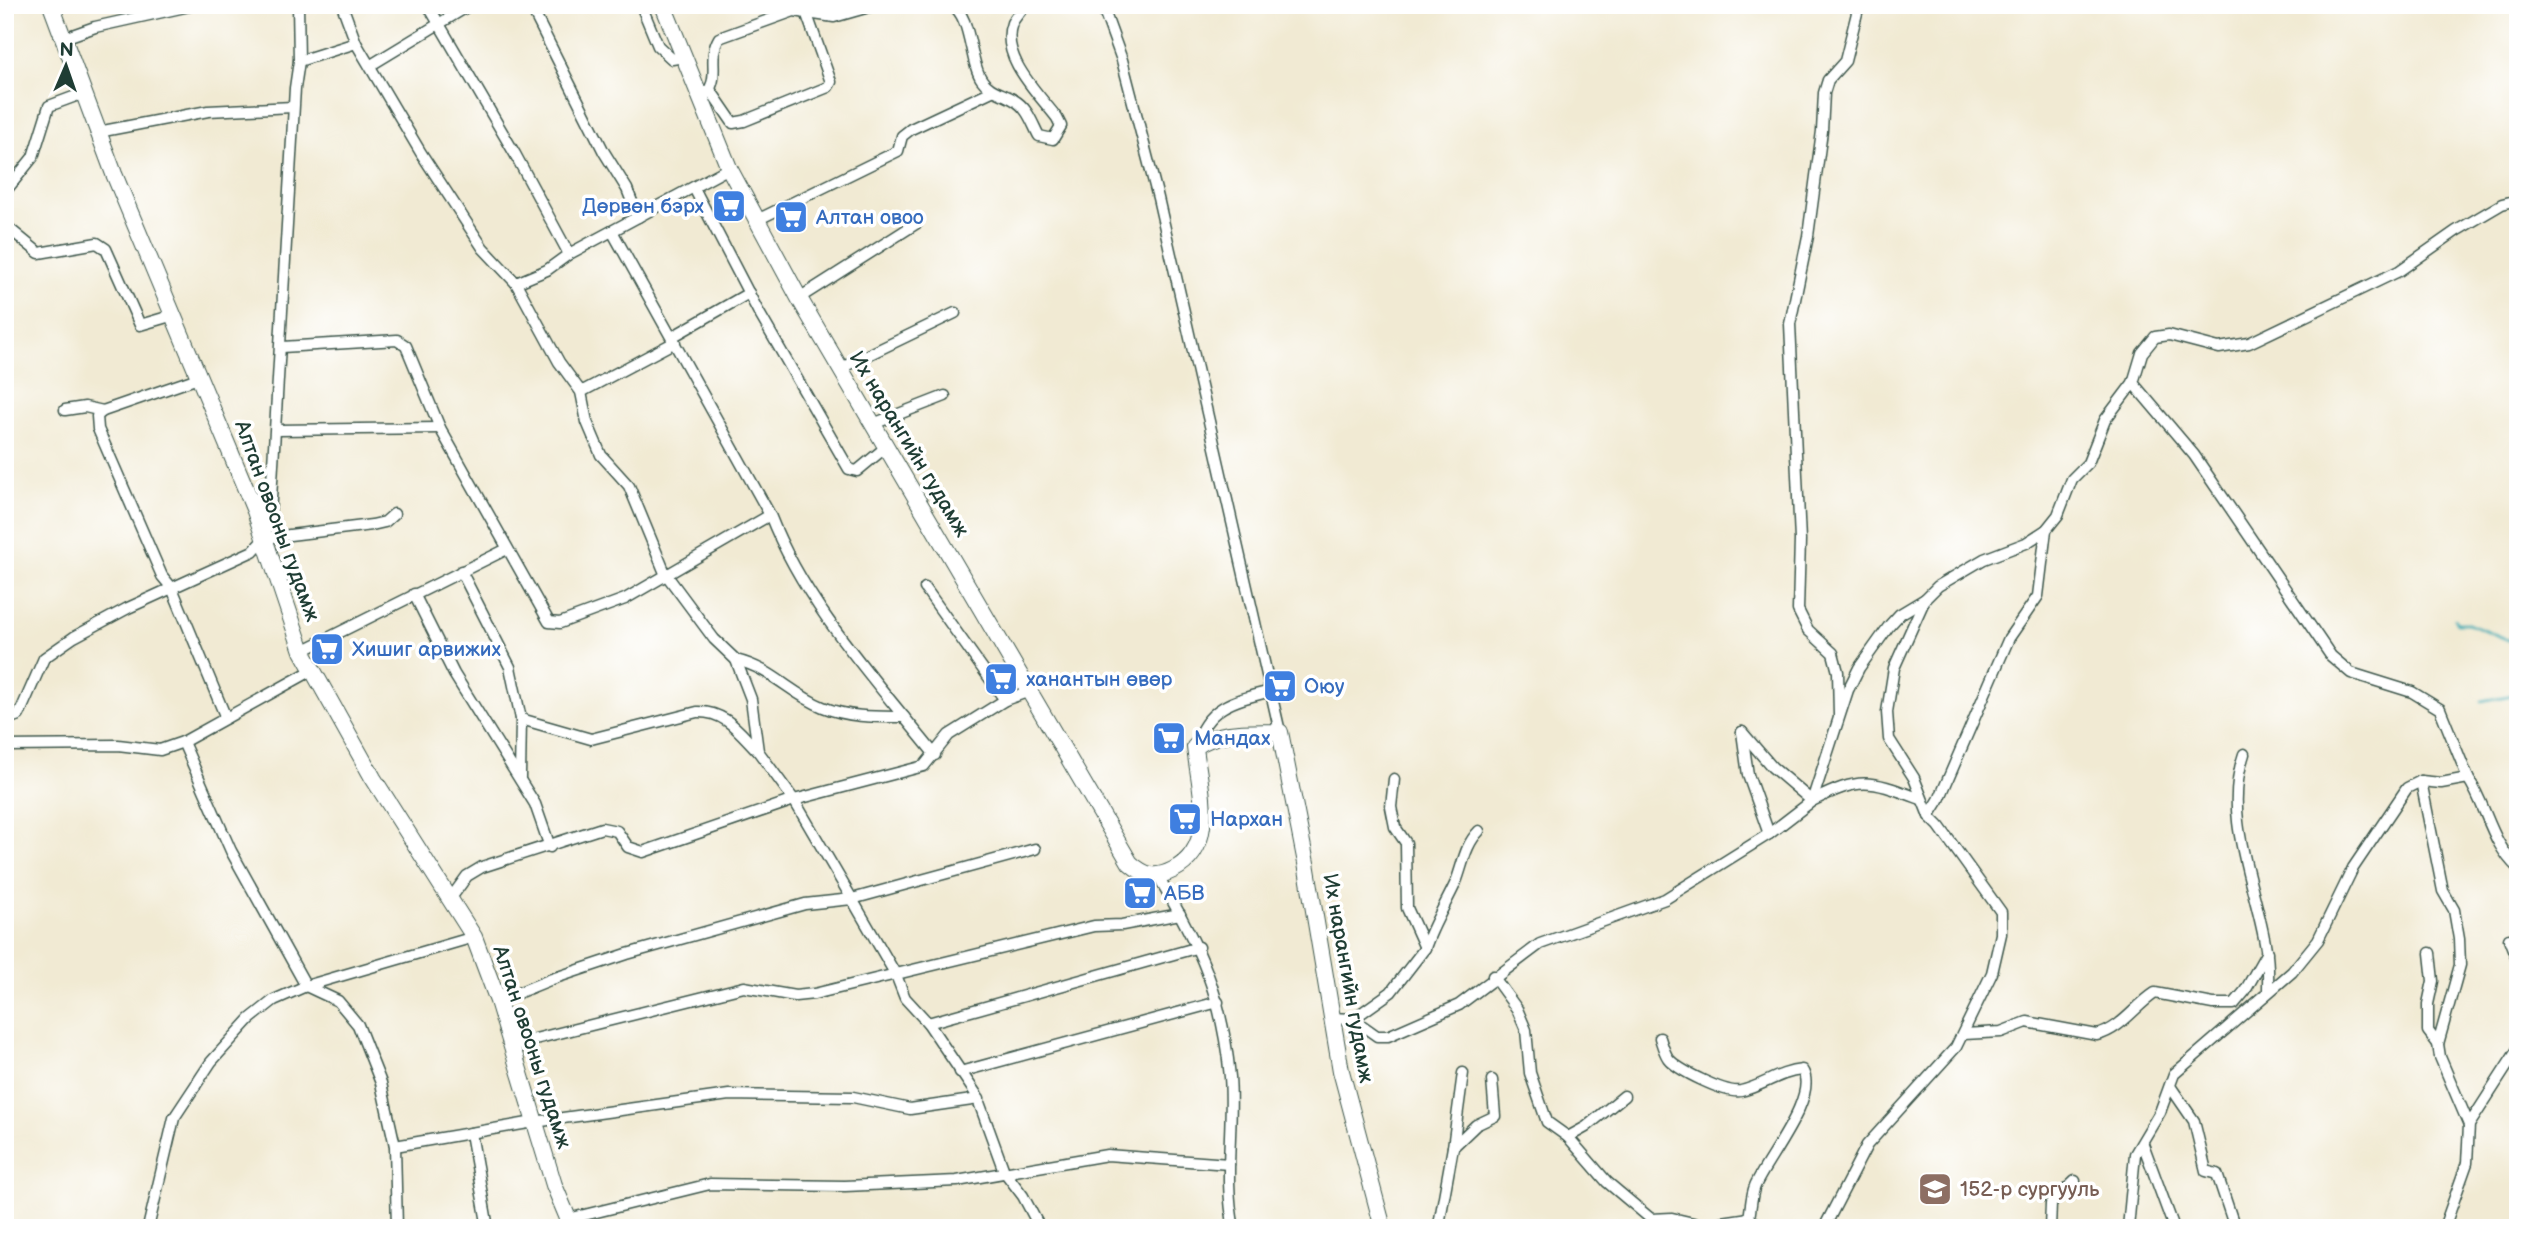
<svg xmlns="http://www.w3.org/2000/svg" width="2523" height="1233" font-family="'Balsamiq Sans',sans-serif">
  <rect width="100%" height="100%" fill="#fff"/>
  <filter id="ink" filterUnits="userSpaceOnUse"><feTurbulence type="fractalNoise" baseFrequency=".0143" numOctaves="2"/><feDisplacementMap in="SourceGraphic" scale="14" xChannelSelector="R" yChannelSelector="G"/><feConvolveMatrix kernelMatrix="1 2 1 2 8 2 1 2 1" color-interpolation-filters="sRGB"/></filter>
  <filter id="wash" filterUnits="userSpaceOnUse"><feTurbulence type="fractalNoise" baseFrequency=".00686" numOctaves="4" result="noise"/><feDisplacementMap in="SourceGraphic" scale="28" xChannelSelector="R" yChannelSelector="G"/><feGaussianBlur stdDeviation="1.57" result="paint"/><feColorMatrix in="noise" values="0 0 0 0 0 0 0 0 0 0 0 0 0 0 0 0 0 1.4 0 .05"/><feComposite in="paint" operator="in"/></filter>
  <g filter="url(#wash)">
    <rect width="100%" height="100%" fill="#f1ead3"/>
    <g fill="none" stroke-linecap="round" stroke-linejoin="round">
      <g stroke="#3daeb8" stroke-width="2.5">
        <path d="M 2454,619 L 2457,623 L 2468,623 L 2518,644"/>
        <path d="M 2481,701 L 2518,694"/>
      </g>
    </g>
  </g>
  <g filter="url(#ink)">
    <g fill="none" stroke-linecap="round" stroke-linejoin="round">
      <g stroke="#3e574c" stroke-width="13">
        <g id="minor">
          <path d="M 342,5 L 356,43 L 421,153 L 483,248 L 516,283 L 547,270 L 569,254 L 729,168"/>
          <path d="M 428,5 L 515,154 L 569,254"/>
          <path d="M 530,5 L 604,152 L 627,189 L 638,217"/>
          <path d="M 641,5 L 658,46 L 672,59 L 684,57"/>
          <path d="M 918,5 L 924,5"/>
          <path d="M 951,5 C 972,15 969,62 982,80 C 990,92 1003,93 1014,100 C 1028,108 1032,123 1039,136 L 1053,139 L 1061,126 L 1057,118 C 1039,94 999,57 1012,23 C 1015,17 1021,11 1025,5"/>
          <path d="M 1102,5 L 1122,60 L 1158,198 L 1280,732"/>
          <path d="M 64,38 L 95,27 L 194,5"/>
          <path d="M 299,61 L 356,43"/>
          <path d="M 371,65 L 470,5"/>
          <path d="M 711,91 L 733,123 L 744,121 L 828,87 L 831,82 L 806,12"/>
          <path d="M 700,101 C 725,78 705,62 719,38 L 794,11 L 834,17 L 876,5"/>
          <path d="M 98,132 L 208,111 L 293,107"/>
          <path d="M 694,188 L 758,311 L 849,469 L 857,471 L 886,447"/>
          <path d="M 5,192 L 33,157 L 49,106 L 84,93"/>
          <path d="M 757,220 L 898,151 L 902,136 L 911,129 L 992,91"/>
          <path d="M 5,225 L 39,253 L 97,243 L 106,249 L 140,325 L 174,315"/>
          <path d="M 612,231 L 770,515 C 805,605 875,680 935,755"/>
          <path d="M 516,283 L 559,362 L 581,392 L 587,422 L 601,455 L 629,486 L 665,573 L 714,639 L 736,660 L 751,699 L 758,751 L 794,800 L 852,899 L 896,975 L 905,998 L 928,1023 L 976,1094 L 1004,1171 L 1023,1196 L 1040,1228"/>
          <path d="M 799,298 L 917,223"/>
          <path d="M 672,337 L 749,293"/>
          <path d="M 282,347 L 397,340 L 406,346 L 440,428 L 549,622 L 560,623 L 625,599 L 770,515"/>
          <path d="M 839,369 L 955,313"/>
          <path d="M 201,377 L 103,411 L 97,416 L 98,429 L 162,576 L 172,588 L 226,718"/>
          <path d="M 2133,383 L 2194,455 L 2331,656 L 2351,673 L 2412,692 L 2440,709 L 2468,778"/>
          <path d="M 581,392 L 675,342"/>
          <path d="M 65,410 L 85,407 L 103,411"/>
          <path d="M 873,424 L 945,396"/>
          <path d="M 277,430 L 440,428"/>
          <path d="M 265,538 L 372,525 L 385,522 L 394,514"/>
          <path d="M 461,571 L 510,667 L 521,719 L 520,777"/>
          <path d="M 925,588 L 1005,700"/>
          <path d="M 414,594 L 454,674 L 535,804 L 550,847"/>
          <path d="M 302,651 L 507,549"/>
          <path d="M 736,660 C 773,669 789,693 823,707 C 850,718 876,717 904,717"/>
          <path d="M 1839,715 L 1838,672 L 1833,653 L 1808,630 L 1798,610 L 1800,540 L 1790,324 L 1808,236 L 1822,131 L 1824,93 L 1828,80 L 1845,61 L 1859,5"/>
          <path d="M 521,719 L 591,739 L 697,712 C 726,711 739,732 758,751"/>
          <path d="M 5,720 L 19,715 L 44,658 L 74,637 L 128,608 L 253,551 L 265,538 L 270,516 L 295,88 L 299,61 L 298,5"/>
          <path d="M 1742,732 L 1772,767 L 1812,801 C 1862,776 1869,780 1921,799"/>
          <path d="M 1742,732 L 1748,775 L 1769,834"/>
          <path d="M 183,742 L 231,851 L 306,986 L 338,1001 L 358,1025 L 381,1083 L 395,1146 L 397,1228"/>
          <path d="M 5,746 L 118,745 L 160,750 L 183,742 L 311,671"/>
          <path d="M 1195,747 C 1206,706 1235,700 1271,691"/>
          <path d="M 2244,754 C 2222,818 2256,885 2266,949 C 2269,963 2268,978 2268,992"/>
          <path d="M 2421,781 L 2443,891 L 2454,910 L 2459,939 L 2460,965 L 2438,1044 L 2440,1057 L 2469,1125"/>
          <path d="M 1929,816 L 1939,800 L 2009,638 L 2038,596 L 2046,530"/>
          <path d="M 1158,876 C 1200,947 1222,993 1230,1077 C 1234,1127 1223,1178 1234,1228"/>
          <path d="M 451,898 L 467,876 L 482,867 L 602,828 L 617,831 L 628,847 L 643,852 L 794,800 L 924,766 L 949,735 L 1005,700 L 1030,691"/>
          <path d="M 2509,939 L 2518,962"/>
          <path d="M 1425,948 C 1433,924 1446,904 1456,882 C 1463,864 1465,845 1479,831"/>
          <path d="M 2430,953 L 2433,981 L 2428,1004 L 2428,1031 L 2438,1044"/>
          <path d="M 1493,976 L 1517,1009 L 1526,1030 L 1530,1073 L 1547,1122 L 1568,1137"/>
          <path d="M 498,1001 L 552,979 L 627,954 L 805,904 L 852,899 L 1035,849"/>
          <path d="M 1330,1018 L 1353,1019 L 1391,992 L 1425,948 L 1407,908 L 1406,843 L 1395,827 L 1391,807 L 1394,779"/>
          <path d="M 1353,1019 L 1377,1036 L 1388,1036 L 1459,1005 L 1540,944 L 1665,899 L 1769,834 L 1812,801 L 1848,690 L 1859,668 L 1889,626 L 1900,614 L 1925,599"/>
          <path d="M 928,1023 L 1199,947"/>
          <path d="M 1964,1034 L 2001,1032 L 2027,1022 L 2097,1035 C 2121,1029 2135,1006 2155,993 L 2213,1004 L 2234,1004 L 2245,991 L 2267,952"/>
          <path d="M 1660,1038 C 1662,1044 1664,1052 1668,1058 C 1677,1070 1726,1094 1741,1091 C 1763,1086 1779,1072 1802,1070 C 1820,1095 1766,1160 1755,1186 C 1751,1196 1751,1208 1749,1218"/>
          <path d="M 511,1045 L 744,987 L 795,996 L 814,994 L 1094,926 L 1122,925 L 1180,914"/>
          <path d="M 960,1072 L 1218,1002"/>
          <path d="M 1463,1073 L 1453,1147 L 1476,1125 L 1495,1116 L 1492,1080"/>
          <path d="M 2170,1086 L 2194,1121 L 2206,1171 L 2217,1174 L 2235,1228"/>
          <path d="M 1624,1096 L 1586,1127 L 1568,1137 L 1607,1182 L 1651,1219 L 1672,1218 L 1702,1225 L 1749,1218 L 1763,1228"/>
          <path d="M 471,1133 L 488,1228"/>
          <path d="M 2143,1144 L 2174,1228"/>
          <path d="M 395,1146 L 534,1122 L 729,1095 L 853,1097 L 910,1109 L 979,1099"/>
          <path d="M 568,1219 L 710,1184 L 845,1186 L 957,1181 L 1107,1155 L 1229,1164"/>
          <path d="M 148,1228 L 174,1118 L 211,1062 L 250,1019 L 274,1000 L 306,986 L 474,937"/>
          <path d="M 1442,1228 L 1440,1219 L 1453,1147"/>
          <path d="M 1824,1228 L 1867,1145 L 1956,1047 L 1992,973 L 2001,934 L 2001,912 L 1939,826 L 1929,816 L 1914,778 L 1889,739 L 1887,712 L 1894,668 L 1925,599 L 1938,586 L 1984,559 L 2026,543 L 2046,530 L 2058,515 L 2072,479 L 2088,463 L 2105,420 L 2133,383 L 2142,353 L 2155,337 L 2169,335 L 2219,348 L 2249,343 L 2399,271 L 2456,231 L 2502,204 L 2518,200"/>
          <path d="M 2050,1228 L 2051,1204 L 2075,1181"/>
          <path d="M 2128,1228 L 2135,1154 L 2160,1112 L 2174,1074 L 2292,972 L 2318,940 L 2353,868 L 2407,788 L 2421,781 L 2441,783 L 2468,778 C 2487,807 2491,843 2518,868"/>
          <path d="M 2444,1228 L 2467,1163 L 2469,1125 L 2518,1049"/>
        </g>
      </g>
      <g stroke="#3e574c" stroke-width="18">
        <g id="secondary">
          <path d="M 51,5 L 114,174 L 255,511 L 302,651 L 373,778 L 474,937 L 498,1001 L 554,1185 L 572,1228"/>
          <path d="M 663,5 L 729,168 L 799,298 L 1130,863 C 1145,876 1155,879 1173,870 C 1219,847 1199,787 1195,747 C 1219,729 1252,733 1280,732 L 1306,863 L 1341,1071 L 1383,1228"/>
        </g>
      </g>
      <use href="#minor" stroke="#fff" stroke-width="10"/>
      <use href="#secondary" stroke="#fff" stroke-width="16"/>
    </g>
  </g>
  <defs>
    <g id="supermarket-square" transform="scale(1.75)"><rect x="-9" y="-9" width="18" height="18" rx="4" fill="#3f7fe0" stroke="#fff"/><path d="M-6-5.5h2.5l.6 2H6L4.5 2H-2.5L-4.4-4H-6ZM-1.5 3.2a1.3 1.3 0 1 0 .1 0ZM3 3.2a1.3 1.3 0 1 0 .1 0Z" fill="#fff"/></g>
    <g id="school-square" transform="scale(1.75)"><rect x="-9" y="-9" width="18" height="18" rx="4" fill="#8d6e63" stroke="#fff"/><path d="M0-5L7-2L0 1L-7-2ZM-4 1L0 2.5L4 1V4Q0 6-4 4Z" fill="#fff"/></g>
  </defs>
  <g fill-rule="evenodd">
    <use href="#supermarket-square" x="729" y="206"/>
    <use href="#supermarket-square" x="791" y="217"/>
    <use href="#supermarket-square" x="327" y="649"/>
    <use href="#supermarket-square" x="1001" y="679"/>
    <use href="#supermarket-square" x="1280" y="686"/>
    <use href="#supermarket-square" x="1169" y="738"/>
    <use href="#supermarket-square" x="1185" y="819"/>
    <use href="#supermarket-square" x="1140" y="893"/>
    <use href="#school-square" x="1935" y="1189"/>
  </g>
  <g text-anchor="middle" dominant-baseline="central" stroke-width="7" stroke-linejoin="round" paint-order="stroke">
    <g font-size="21" fill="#366cbe" stroke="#fff" text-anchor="start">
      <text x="704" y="206" text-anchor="end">Дөрвөн бэрх</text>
      <text x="816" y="217">Алтан овоо</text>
      <text x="352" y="649">Хишиг арвижих</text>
      <text x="1026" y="679">ханантын өвөр</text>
      <text x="1304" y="686">Оюу</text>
      <text x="1194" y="738">Мандах</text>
      <text x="1210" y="819">Нархан</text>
      <text x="1164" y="893">АБВ</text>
    </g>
    <g font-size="21" fill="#1f3d34" stroke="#fff">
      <text transform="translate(909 444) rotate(59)">Их нарангийн гудамж</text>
      <text transform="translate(277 521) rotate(70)">Алтан овооны гудамж</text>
      <text transform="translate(1348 978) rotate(80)">Их нарангийн гудамж</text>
      <text transform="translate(532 1047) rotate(72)">Алтан овооны гудамж</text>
    </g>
    <g font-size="21" fill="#785e54" stroke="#fff" text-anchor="start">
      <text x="1960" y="1189">152-р сургууль</text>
    </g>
  </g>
  <rect width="2523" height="1233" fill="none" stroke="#fff" stroke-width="28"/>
  <g transform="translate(66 66) rotate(2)" stroke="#ffffff" stroke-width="5" paint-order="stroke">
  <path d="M0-5L12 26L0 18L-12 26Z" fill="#1f3d34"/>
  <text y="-10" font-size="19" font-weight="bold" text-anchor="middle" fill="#1f3d34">N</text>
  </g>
</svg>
